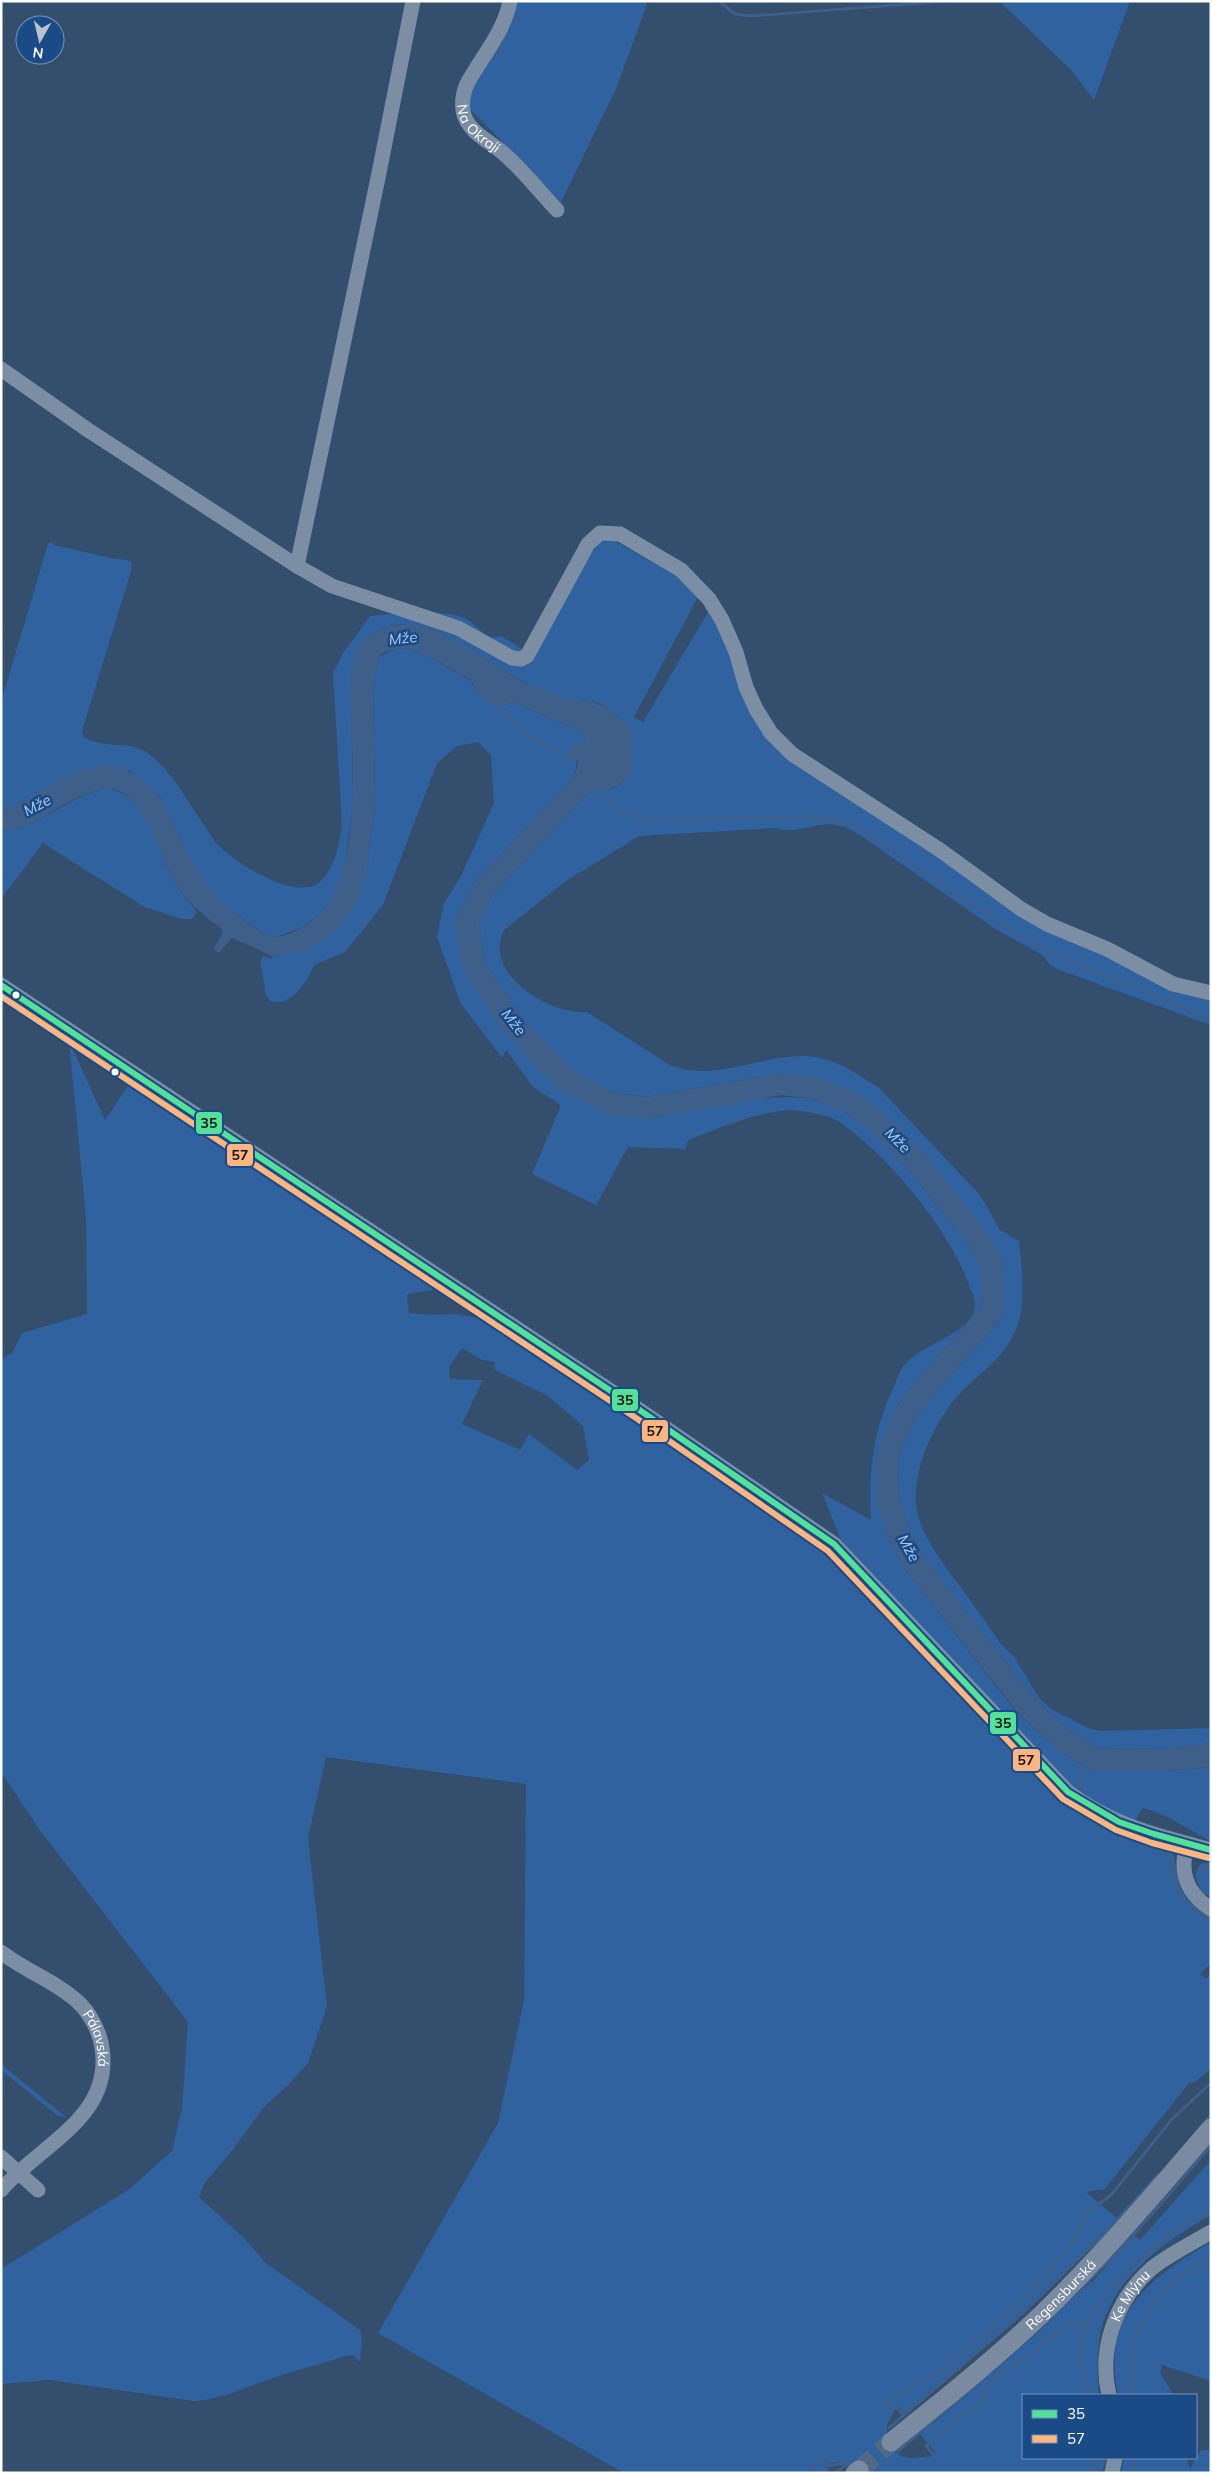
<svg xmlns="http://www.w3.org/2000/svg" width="1212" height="2474" font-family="Mulish,sans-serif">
  <rect width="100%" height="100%" fill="#344e6e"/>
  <g fill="#2f629e" fill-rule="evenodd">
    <path d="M 515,1 L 648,1 L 617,87 L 561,202 L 468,107 L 468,94 L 502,43 Z"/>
    <path d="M 999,1 L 1130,1 L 1094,100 L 1071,70 Z"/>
    <path d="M 604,535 L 689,583 L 698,597 L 634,717 L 643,722 L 714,602 L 765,715 L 786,742 L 1014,901 L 1164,974 L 1211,988 L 1211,1025 L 1057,969 L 1049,964 L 1044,956 L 994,928 L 863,837 C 856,833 849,828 841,826 C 820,819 796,836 775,828 L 639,836 L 566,881 L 504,930 C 482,974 550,1015 587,1012 L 670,1065 C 718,1085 772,1047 821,1058 C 842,1063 862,1077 879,1088 L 980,1195 L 1000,1230 L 1019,1241 C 1022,1268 1027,1306 1015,1332 C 1002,1361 975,1376 955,1399 C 931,1427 907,1483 919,1519 C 928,1546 948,1570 965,1593 C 977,1609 988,1626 1000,1643 L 1015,1658 L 1039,1698 L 1051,1709 L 1088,1728 L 1100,1731 L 1211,1728 L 1211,1743 L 1164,1749 L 1098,1748 L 1071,1732 L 1034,1698 L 923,1556 L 907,1524 L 899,1495 L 898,1463 L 901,1449 L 915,1419 L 929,1400 L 997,1324 L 1004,1310 L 1001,1261 L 925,1154 L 781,1073 L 646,1097 L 615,1093 L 572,1071 L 521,1018 L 485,961 L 479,923 L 491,897 L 591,790 C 597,789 605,791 611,789 C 640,779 631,750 629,726 C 618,716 607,705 591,701 C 583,699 573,701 565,699 C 509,683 465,635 411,625 C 397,622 382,629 370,634 L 351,680 L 353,802 L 345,865 L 337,892 L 319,915 L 300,928 L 276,937 L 266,935 L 220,903 L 195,869 L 159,795 L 129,770 L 10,808 L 1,809 L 1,702 L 48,544 L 52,542 L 54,545 L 111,558 L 127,560 L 131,562 L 132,568 L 82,731 L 84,737 C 105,750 130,739 149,754 C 175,774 186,801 205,826 C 209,832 213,840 218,845 C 236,863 291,899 317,884 C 334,873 339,844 342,826 L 333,673 L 343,653 L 370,616 C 394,614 445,608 466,619 C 474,623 482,633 490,638 L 501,636 L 532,655 L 574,580 Z"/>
    <path d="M 404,648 L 430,657 L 470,680 L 478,694 L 506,705 L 513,702 L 578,730 L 585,737 L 586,743 L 573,743 C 577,758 579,766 571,780 L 473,884 L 455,920 L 503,1032 L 647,1119 C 694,1111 766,1091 811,1099 C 864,1108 912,1174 943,1213 C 956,1230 973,1246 979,1266 C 983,1279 984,1299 978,1311 L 912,1386 L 896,1408 L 885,1532 L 904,1568 L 1017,1713 L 1058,1750 L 1091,1771 L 1165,1771 L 1211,1767 L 1211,1841 C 1187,1830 1169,1814 1143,1808 L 1129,1831 C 1140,1835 1156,1837 1166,1844 C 1185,1858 1163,1895 1211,1915 L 1211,1964 L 1200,1974 L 1206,1978 L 1211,1976 L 1211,2069 L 1195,2082 L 1189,2083 L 1105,2189 L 1086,2192 L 1117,2218 C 1051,2289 978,2352 904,2414 L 899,2407 L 895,2409 L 887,2426 L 887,2436 L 893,2448 L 901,2456 L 911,2458 L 932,2456 L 936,2453 L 920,2434 C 961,2401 1000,2366 1039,2331 C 1057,2314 1073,2294 1093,2281 L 1134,2235 L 1140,2240 L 1211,2160 L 1211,2215 C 1175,2235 1132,2265 1112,2302 C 1096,2330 1096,2364 1099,2395 L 1023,2395 L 1023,2458 L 1106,2458 L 1102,2473 L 866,2473 C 853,2463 841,2458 825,2466 L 831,2473 L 624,2473 L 378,2333 L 498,2123 L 524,2000 L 526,1784 L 326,1757 L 308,1838 L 327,2006 L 308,2063 L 289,2084 L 263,2108 L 234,2148 L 204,2184 L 199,2197 L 244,2238 L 266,2263 L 360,2330 L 362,2338 L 360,2362 L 353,2355 L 345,2356 C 319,2365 292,2371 267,2380 C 241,2389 220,2400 193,2401 L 50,2380 L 1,2384 L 1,2269 L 128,2190 L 172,2151 L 182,2108 L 188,2022 L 39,1829 L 1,1772 L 1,1360 L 13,1352 L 22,1333 L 87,1314 L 86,1217 L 69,1041 L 105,1120 L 130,1083 L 436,1289 C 426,1293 416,1290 407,1295 L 409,1313 L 433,1315 L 456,1314 L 487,1320 L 647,1429 L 795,1526 L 830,1555 L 864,1588 L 865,1592 L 1052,1788 L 1082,1810 L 1106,1823 L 942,1651 L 841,1540 L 822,1493 L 871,1520 C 868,1473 873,1431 893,1388 C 897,1380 899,1370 905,1364 C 922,1344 973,1333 975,1306 C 976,1300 972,1293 970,1288 C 951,1231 890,1158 841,1123 C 830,1115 814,1113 801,1111 C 771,1106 717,1129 688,1140 L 685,1149 L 628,1147 L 596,1205 L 532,1174 L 561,1105 L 533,1087 L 506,1050 L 502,1058 L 461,1004 L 437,937 L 444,903 L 461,876 L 494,803 L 491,755 L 478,742 L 457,746 L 437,763 L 383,905 L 345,952 L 314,965 C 307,982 291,1008 270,1001 L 266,995 L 260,961 L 264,954 L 272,956 L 285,953 L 367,870 L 375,803 L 373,683 L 379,657 L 395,649 ZM 462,1348 L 482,1360 L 495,1362 L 495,1370 L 548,1396 L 583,1426 L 589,1460 L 577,1470 L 529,1434 L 520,1450 L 462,1424 L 483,1380 L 450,1379 L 449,1367 Z"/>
    <path d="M 109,788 C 151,799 156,851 176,884 C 182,894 190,903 197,912 L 192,919 C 181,922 160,910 146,908 L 43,843 L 1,899 L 1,831 C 40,828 70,794 109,788 Z"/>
    <path d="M 1211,1861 L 1211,1899 L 1200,1889 L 1195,1874 L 1200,1864 Z"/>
    <path d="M 1,2064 L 66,2117 L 58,2116 L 1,2070 Z"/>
    <path d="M 1211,2242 L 1211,2381 L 1162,2365 L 1160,2372 L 1173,2395 L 1118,2395 C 1101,2314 1148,2279 1211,2242 Z"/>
    <path d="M 1201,2450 L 1211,2450 L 1211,2473 L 1121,2473 L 1124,2458 L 1186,2458 L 1190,2469 Z"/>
  </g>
  <path fill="#3d5f8a" d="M 409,624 L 427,626 L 457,641 L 523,682 L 566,699 L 591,701 L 612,711 L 629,726 L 633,744 L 633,767 L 627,779 L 618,785 L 608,790 L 591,790 L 491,897 L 479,923 L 485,961 L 521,1018 L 572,1070 L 615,1093 L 646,1097 L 781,1073 L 819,1077 L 858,1094 L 883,1112 L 925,1154 L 990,1237 L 1001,1261 L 1004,1288 L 1004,1310 L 997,1324 L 929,1400 L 915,1419 L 901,1449 L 898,1463 L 899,1495 L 907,1524 L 923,1556 L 1034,1698 L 1071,1732 L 1098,1748 L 1164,1749 L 1211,1743 L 1211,1767 L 1165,1771 L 1091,1771 L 1058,1750 L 1018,1713 L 904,1568 L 885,1532 L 876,1498 L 876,1461 L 880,1442 L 896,1408 L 912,1386 L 978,1311 L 981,1305 L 982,1289 L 979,1267 L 971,1248 L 908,1169 L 868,1129 L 847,1113 L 814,1099 L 782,1095 L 647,1119 L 609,1115 L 558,1089 L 503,1032 L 463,969 L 455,920 L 473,884 L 571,780 L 577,769 L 578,760 L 569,759 L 573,743 L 586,743 L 585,737 L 578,730 L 513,702 L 495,708 L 478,694 L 470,679 L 430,657 L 404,648 L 395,649 L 383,653 L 379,657 L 373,683 L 375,803 L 367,870 L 357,902 L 335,931 L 309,950 L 272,956 L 232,938 L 219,953 L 213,949 L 222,934 L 222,929 C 204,916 188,903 176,884 C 161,860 142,784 106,789 C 68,793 39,829 1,831 L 1,809 L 10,808 C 38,794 77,765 109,765 C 124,765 151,783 159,796 C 166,806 170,819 176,830 C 196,870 210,898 248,923 C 254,927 261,933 268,935 C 285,941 306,926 318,915 C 362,875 352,764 351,708 C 351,691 350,660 359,645 C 370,629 391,626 409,624 Z"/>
  <path fill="#344e6e" d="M 197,912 L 222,929 L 222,934 L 213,949 L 219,953 L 232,938 L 272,956 L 272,959 L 254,953 L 232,941 L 221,955 L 218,955 L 210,949 L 220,932 L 196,914 Z"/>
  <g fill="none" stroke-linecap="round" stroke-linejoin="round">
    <g stroke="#3d5f8a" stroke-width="3">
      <path d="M 719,1 L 735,14 L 751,16 L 948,1"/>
      <path d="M 497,703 C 517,728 540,749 572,756"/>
      <path d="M 600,787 L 614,807 L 641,820 L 811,817 L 852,823 L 1026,940 L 1066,960 L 1211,1019"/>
      <path d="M 1080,1790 L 1084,1764"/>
      <path d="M 1077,1809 C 1085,1820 1122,1835 1135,1839 C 1144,1842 1158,1842 1164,1849 C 1169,1853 1170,1861 1171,1867 C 1177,1897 1183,1905 1211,1919"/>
      <path d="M 1200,1870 L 1211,1865"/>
      <path d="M 1205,2122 L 1211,2115"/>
      <path d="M 1082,2287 C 1129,2244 1170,2193 1211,2145"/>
      <path d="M 1090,2395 C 1083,2378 1079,2353 1083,2335 C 1089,2305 1149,2251 1173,2232 C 1184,2223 1199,2218 1211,2211"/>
      <path d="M 1133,2395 C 1127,2356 1139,2314 1169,2286 C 1182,2275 1197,2267 1211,2258"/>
      <path d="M 890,2400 L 904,2416"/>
      <path d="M 883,2406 L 894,2396 L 936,2373 L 985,2334 L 1032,2290 L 1072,2244 L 1087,2213 L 1112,2194 L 1172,2119 L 1211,2083"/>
      <path d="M 889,2428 L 1025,2311 L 1098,2240 L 1159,2174"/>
      <path d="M 898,2451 L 990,2373"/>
      <path d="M 933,2454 L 926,2446 L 981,2403 L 988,2384 L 1071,2324 L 1077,2323 L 1090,2328"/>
      <path d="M 821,2457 L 828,2466 L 844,2463 L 855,2466"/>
      <path d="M 809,2473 L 825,2453"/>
      <path d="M 835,2473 L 846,2465"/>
      <path d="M 1093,2473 L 1099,2458"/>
      <path d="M 1131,2473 L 1135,2458"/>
    </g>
    <path stroke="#526984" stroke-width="19" stroke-dasharray="19 9" stroke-linecap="butt" d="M 859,2470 L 891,2442"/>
    <g stroke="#7b8ea4" stroke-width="15">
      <path id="s1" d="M 510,1 C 504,32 483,55 468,82 C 463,91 461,105 464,115 C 470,133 489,141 502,152 C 522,169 539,191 557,210"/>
      <path d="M 1,369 L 88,430 L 297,566 L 332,586 L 458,628 L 512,658 L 521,659 L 527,656 L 588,544 L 600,533 L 620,534 L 681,570 L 709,599 L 722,620 L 736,652 L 746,687 L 756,709 L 771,733 L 792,754 L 940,850 L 1021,909 L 1047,924 L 1107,949 L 1173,984 L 1211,993"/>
      <path d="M 297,566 L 379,173 L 413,1"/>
      <path d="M 1,985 L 641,1411 L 834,1544 L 1068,1792 C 1115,1827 1156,1835 1211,1850"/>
      <path d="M 1187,1844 C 1179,1872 1186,1893 1211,1909"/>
      <path id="s2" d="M 1,1952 C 25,1971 57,1982 78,2002 C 90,2013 100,2032 102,2048 C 113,2117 40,2145 1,2190"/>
      <path d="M 1,2157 L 38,2190"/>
      <path id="s3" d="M 1109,2395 C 1098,2349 1116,2300 1151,2269 C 1169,2254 1191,2244 1211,2232"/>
      <path d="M 1112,2473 L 1115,2458"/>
    </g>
    <g stroke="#7a8ba1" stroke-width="19">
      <path id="s4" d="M 891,2442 C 942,2401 994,2360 1042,2314 C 1102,2256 1156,2192 1211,2128"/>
      <path d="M 855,2473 L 859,2470"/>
    </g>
    <g stroke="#1b4b87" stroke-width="10">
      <path id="bus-1" d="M 1,985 L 641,1411 L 834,1544 L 1068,1792 L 1119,1822 L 1154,1834 L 1211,1850"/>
    </g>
    <g stroke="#1b4b87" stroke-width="10">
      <path id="bus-2" d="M 1,996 L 636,1418 L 828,1551 L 1063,1799 L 1116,1830 L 1152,1843 L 1209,1858"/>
    </g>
    <use href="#bus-1" stroke="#53e098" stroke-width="6"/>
    <use href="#bus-2" stroke="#ffb580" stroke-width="6"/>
  </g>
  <g fill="#fff" stroke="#1b4b87" stroke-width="2">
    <circle cx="16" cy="995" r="4.5"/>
    <circle cx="115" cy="1072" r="4.5"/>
  </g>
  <g text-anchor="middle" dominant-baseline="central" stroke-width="5" stroke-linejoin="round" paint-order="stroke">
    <g font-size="14" fill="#fff" stroke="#1b4b87">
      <text stroke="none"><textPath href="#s1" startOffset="145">Na Okraji</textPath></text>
      <text stroke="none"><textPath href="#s2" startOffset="134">Pálavská</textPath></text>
      <text stroke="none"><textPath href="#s4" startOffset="225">Regensburská</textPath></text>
      <text stroke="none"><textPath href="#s3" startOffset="105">Ke Mlýnu</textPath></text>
    </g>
    <g font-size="15" font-style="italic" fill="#afcff3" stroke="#1b4b87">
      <text transform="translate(403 638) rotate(-6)">Mže</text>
      <text transform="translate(37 805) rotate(-28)">Mže</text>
      <text transform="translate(514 1022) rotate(52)">Mže</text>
      <text transform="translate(898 1140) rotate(45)">Mže</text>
      <text transform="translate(909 1548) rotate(61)">Mže</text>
    </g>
  </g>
  <g stroke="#1b4b87" stroke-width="2">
    <rect x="195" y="1111" width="28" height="24" rx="5" fill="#53e098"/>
    <rect x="226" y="1143" width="28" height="24" rx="5" fill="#ffb580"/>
    <rect x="611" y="1388" width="28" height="24" rx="5" fill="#53e098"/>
    <rect x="641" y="1419" width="28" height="24" rx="5" fill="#ffb580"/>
    <rect x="989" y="1711" width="28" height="24" rx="5" fill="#53e098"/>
    <rect x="1012" y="1748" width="29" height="24" rx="5" fill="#ffb580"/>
  </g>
  <g font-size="14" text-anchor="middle" font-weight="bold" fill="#111">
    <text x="209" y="1128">35</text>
    <text x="240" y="1160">57</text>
    <text x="625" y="1405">35</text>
    <text x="655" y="1436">57</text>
    <text x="1003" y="1728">35</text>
    <text x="1026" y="1765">57</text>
  </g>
  <rect width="1212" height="2474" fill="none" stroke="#ffffff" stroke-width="5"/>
  <rect x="1022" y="2394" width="175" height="65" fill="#1b4b87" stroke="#7693b7"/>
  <rect x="1032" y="2410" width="25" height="8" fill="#53e098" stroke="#7693b7"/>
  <text x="1067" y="2419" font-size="15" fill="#ffffff">35</text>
  <rect x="1032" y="2435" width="25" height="8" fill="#ffb580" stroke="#7693b7"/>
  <text x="1067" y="2444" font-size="15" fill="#ffffff">57</text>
  <g transform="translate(40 40) rotate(188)"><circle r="24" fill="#1b4b87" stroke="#7693b7"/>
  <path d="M0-4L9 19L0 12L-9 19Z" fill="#b8c1cc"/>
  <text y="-8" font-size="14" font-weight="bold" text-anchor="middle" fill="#ffffff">N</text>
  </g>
</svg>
